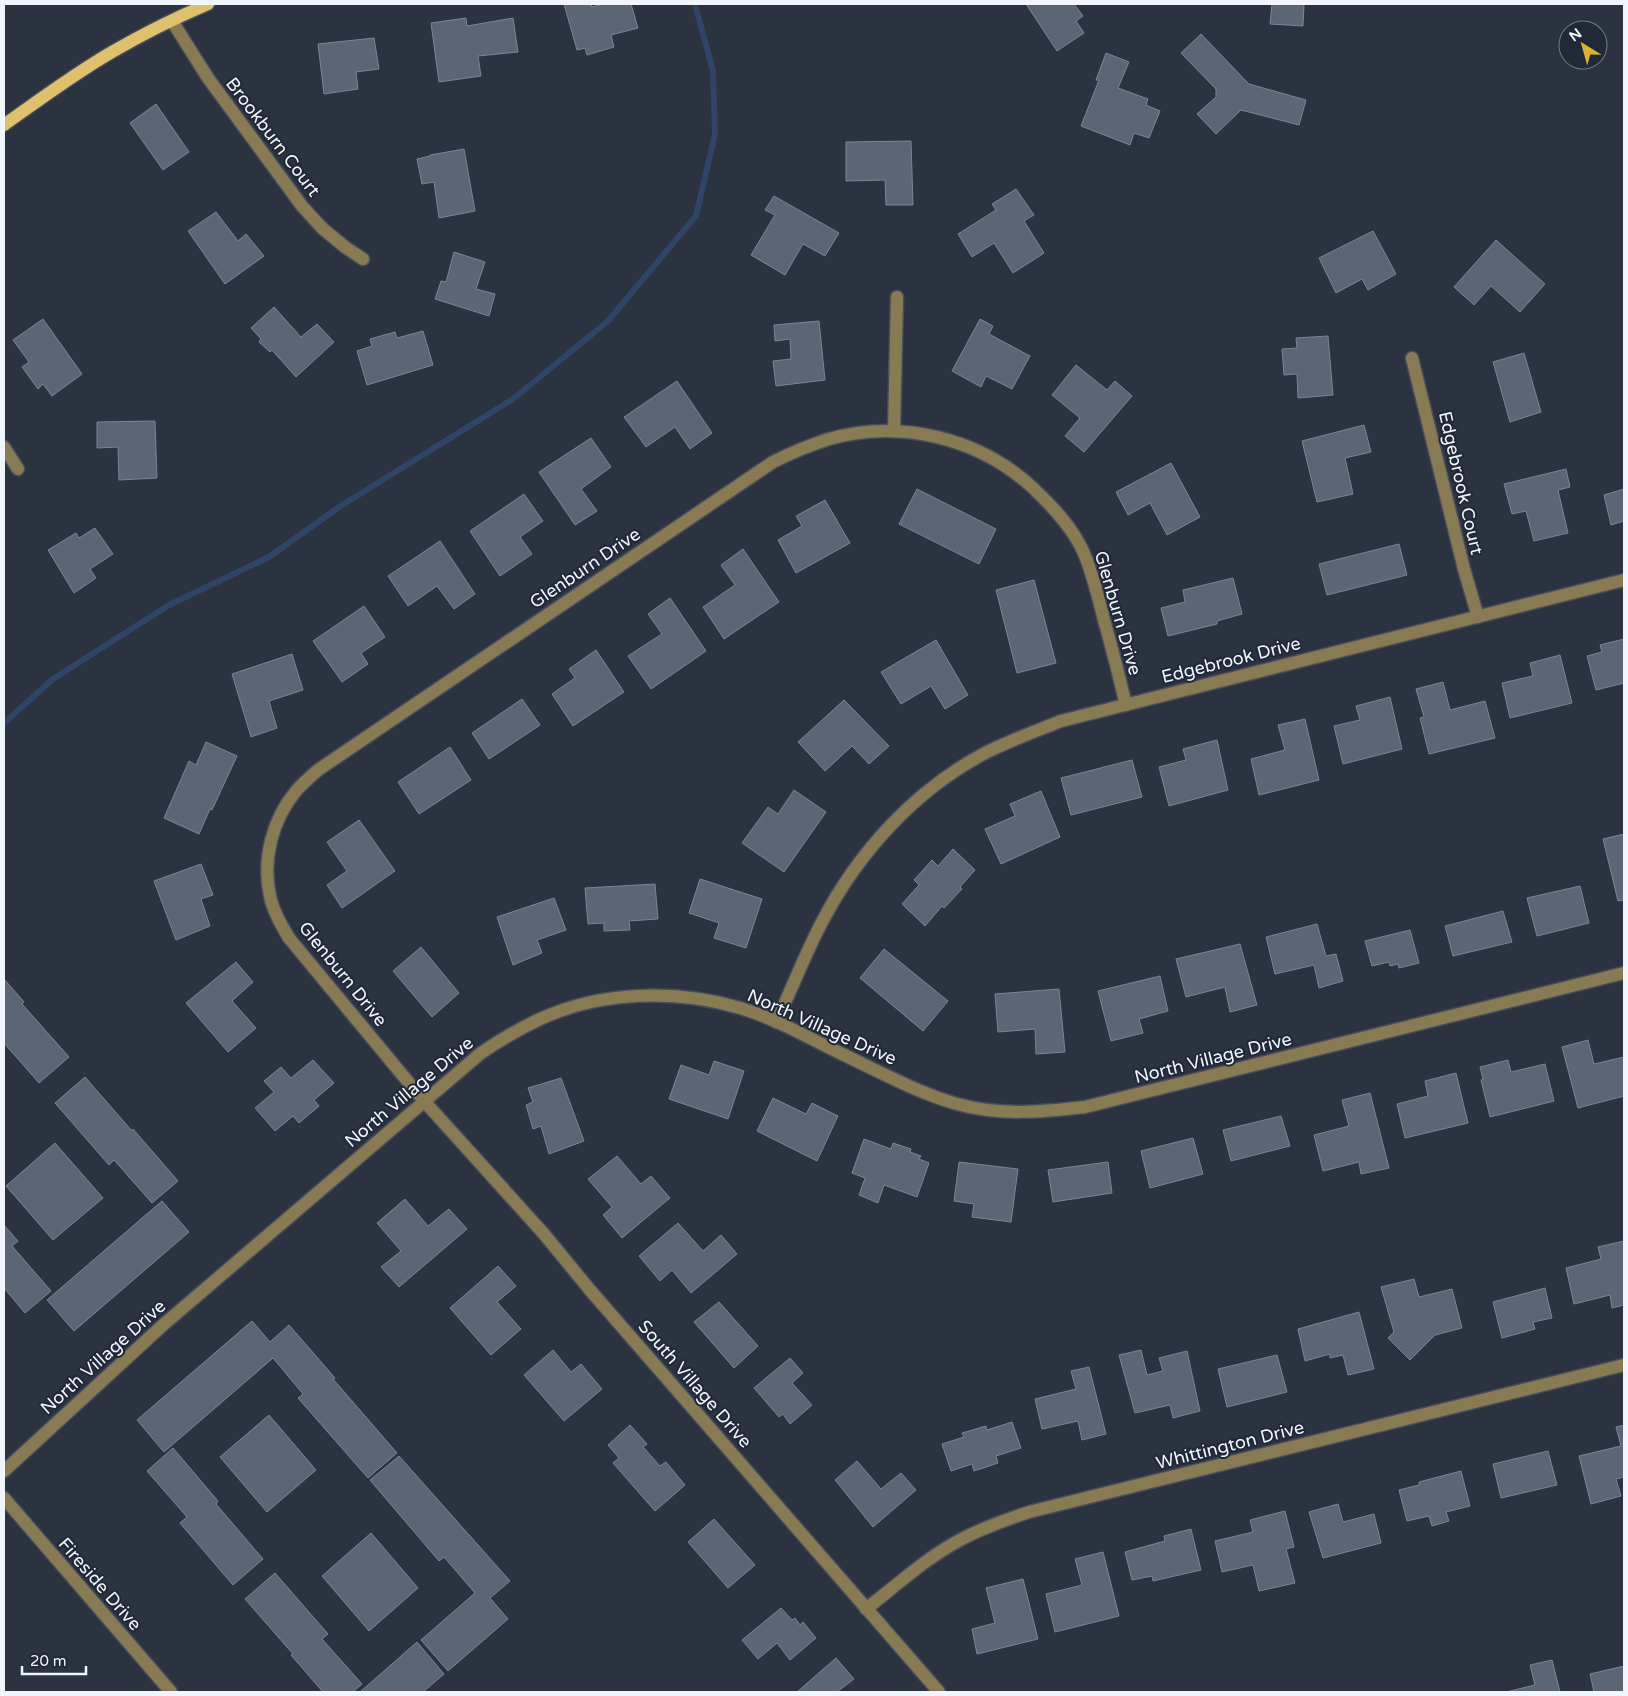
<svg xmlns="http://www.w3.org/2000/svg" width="1628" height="1696" font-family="'Varela Round',sans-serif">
  <rect width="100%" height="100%" fill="#2b3240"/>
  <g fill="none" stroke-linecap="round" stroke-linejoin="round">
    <path stroke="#304468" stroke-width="6" d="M 4,723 L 53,679 L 169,605 L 269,557 L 339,507 L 513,399 L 608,321 L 696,216 L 715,134 L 713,71 L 695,4"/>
  </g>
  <g fill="#5c6574" stroke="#7c8595">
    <path d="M 564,4 L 591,4 L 592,7 L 603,4 L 631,4 L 638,28 L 611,35 L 614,47 L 587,55 L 585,48 L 577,50 Z"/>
    <path d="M 1026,4 L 1055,4 L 1056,5 L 1058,4 L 1074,4 L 1083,16 L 1076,21 L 1084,33 L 1057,51 Z"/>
    <path d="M 1272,4 L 1304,4 L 1303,26 L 1270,24 Z"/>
    <path d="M 466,18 L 467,26 L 513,18 L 518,52 L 478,56 L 481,76 L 439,82 L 431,23 Z"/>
    <path d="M 1201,34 L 1249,84 L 1306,100 L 1299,125 L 1241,110 L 1216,134 L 1197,114 L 1216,97 L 1216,89 L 1181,53 Z"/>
    <path d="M 374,38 L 379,69 L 356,72 L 358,89 L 324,94 L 318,44 Z"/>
    <path d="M 1106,53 L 1129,62 L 1118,88 L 1148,99 L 1146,105 L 1160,111 L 1149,138 L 1134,133 L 1130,145 L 1081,126 L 1099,80 L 1096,80 Z"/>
    <path d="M 156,104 L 189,152 L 163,170 L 130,123 Z"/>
    <path d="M 911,141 L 913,205 L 886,205 L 885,180 L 846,181 L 846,142 Z"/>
    <path d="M 464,149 L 475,211 L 439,218 L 434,182 L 422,184 L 417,159 L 430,156 L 430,155 Z"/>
    <path d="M 1016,189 L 1034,215 L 1024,221 L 1044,253 L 1013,273 L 994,243 L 972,257 L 958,234 L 996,210 L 992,204 Z"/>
    <path d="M 774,196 L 839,233 L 825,256 L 803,244 L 785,275 L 751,255 L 775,215 L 765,210 Z"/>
    <path d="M 216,212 L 238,241 L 246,234 L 264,256 L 225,284 L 188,231 Z"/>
    <path d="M 1373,231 L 1396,274 L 1368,290 L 1362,279 L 1336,293 L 1319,258 Z"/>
    <path d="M 1496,240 L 1545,284 L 1520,312 L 1491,286 L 1474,305 L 1454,287 Z"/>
    <path d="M 454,252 L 485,262 L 476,289 L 495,294 L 489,316 L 435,299 L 441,281 L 446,282 Z"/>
    <path d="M 274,307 L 301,337 L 317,324 L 334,342 L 296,377 L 272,350 L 270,352 L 259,342 L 261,339 L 251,328 Z"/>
    <path d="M 43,319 L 82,374 L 52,396 L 43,384 L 38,389 L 22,367 L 29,362 L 13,340 Z"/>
    <path d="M 980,319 L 993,326 L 989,334 L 1030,356 L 1012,389 L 986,376 L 981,387 L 952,371 Z"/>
    <path d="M 819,321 L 825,380 L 776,386 L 773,361 L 791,359 L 790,339 L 775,341 L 774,325 Z"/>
    <path d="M 423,331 L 433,365 L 367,385 L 357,351 L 372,346 L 370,339 L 395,332 L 397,338 Z"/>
    <path d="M 1328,336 L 1333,395 L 1298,398 L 1297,374 L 1284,375 L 1282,349 L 1297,348 L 1296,338 Z"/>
    <path d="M 1524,353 L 1541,412 L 1510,422 L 1493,362 Z"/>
    <path d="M 1076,365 L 1107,390 L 1115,381 L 1132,396 L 1084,452 L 1065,436 L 1080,418 L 1052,395 Z"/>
    <path d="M 677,381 L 712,433 L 690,449 L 675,427 L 646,447 L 624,417 Z"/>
    <path d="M 155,421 L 157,478 L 119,480 L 118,447 L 97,448 L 97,422 Z"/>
    <path d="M 1364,425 L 1371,452 L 1345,458 L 1353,494 L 1317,502 L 1302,441 Z"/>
    <path d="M 591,438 L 611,467 L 581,489 L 597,511 L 575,525 L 539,472 Z"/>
    <path d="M 1171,463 L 1200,517 L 1167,535 L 1150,503 L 1128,515 L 1116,492 Z"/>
    <path d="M 1566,469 L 1570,487 L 1558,490 L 1568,533 L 1534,541 L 1526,511 L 1512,514 L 1504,484 Z"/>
    <path d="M 917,489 L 996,529 L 979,564 L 899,524 Z"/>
    <path d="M 1624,489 L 1624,521 L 1611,525 L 1604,495 Z"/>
    <path d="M 524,494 L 543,521 L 520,537 L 532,554 L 500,576 L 470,531 Z"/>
    <path d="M 825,500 L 850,543 L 796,573 L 778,540 L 802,526 L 796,516 Z"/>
    <path d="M 95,528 L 113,554 L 90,569 L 96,578 L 74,593 L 48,550 L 76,533 L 79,538 Z"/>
    <path d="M 440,541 L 475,594 L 454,609 L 437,586 L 408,606 L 388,576 Z"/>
    <path d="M 1399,544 L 1407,575 L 1327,595 L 1319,564 Z"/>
    <path d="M 743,549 L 779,602 L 724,639 L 703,607 L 735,585 L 721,565 Z"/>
    <path d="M 1233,578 L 1242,614 L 1217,621 L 1217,624 L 1168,636 L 1161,608 L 1185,602 L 1183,590 Z"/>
    <path d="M 1034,580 L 1056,663 L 1017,673 L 996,590 Z"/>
    <path d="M 670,598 L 706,651 L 651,689 L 628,656 L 662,634 L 648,614 Z"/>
    <path d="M 364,606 L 385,637 L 361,653 L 368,664 L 342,682 L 313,641 Z"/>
    <path d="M 1624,639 L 1624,683 L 1596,690 L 1587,656 L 1602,652 L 1600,645 Z"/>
    <path d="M 936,640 L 968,695 L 945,709 L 931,686 L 901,704 L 881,672 Z"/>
    <path d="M 596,650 L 624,692 L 573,726 L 552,694 L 575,678 L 569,669 Z"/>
    <path d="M 292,654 L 303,690 L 269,701 L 277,728 L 251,737 L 232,674 Z"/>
    <path d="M 1560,655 L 1572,703 L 1510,718 L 1502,683 L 1533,676 L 1530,663 Z"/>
    <path d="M 1443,682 L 1450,710 L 1485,701 L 1495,738 L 1429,754 L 1420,718 L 1424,717 L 1416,689 Z"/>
    <path d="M 1390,697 L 1402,749 L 1343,764 L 1334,726 L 1360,720 L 1356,706 Z"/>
    <path d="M 522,699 L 540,725 L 489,759 L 472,733 Z"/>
    <path d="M 844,700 L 889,746 L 869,764 L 852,746 L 825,771 L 798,742 Z"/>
    <path d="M 1305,719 L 1319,780 L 1259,795 L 1251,759 L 1285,750 L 1278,725 Z"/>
    <path d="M 1217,740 L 1228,790 L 1169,806 L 1159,767 L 1186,760 L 1183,749 Z"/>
    <path d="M 206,742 L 237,756 L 212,810 L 210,809 L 199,834 L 164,818 L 189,761 L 196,765 Z"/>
    <path d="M 450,747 L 471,780 L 419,814 L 398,782 Z"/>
    <path d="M 1132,760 L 1142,797 L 1071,815 L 1061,778 Z"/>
    <path d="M 794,790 L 826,812 L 784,872 L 742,843 L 768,807 L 778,814 Z"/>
    <path d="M 1041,791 L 1060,837 L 1001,864 L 985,829 L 1015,816 L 1010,804 Z"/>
    <path d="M 359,820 L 395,871 L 342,908 L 327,885 L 347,871 L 327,842 Z"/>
    <path d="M 1624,834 L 1624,900 L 1618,901 L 1603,839 Z"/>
    <path d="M 953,849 L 975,870 L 960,887 L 962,889 L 944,908 L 942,906 L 925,926 L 902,904 L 919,885 L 914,880 L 932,860 L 938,866 Z"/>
    <path d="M 201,864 L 213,895 L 201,899 L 210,926 L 176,940 L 154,881 Z"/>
    <path d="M 700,879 L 762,899 L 746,948 L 714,938 L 719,923 L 689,913 Z"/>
    <path d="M 655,884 L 658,919 L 629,921 L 630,930 L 604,931 L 604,923 L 588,924 L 585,888 Z"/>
    <path d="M 1580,886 L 1589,923 L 1537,936 L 1527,898 Z"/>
    <path d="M 554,898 L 566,930 L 537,940 L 542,953 L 513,965 L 497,917 Z"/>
    <path d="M 1503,911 L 1512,942 L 1453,956 L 1445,926 Z"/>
    <path d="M 1317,924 L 1326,956 L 1336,954 L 1343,981 L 1319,988 L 1314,965 L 1275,974 L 1266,937 Z"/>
    <path d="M 1410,930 L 1419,963 L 1399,968 L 1398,964 L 1390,966 L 1389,962 L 1372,966 L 1365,941 Z"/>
    <path d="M 1240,944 L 1257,1005 L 1230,1012 L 1225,987 L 1186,997 L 1176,959 Z"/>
    <path d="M 421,947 L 459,993 L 432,1017 L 393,971 Z"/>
    <path d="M 884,949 L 948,1001 L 923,1031 L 860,978 Z"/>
    <path d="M 236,962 L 253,982 L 232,1001 L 256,1028 L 228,1052 L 186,1003 Z"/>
    <path d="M 1160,976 L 1168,1011 L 1139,1019 L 1143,1033 L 1111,1041 L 1098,991 Z"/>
    <path d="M 4,979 L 24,1002 L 22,1004 L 69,1057 L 39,1083 L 4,1043 Z"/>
    <path d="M 1059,989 L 1065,1052 L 1036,1054 L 1035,1029 L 998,1032 L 995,994 Z"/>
    <path d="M 1588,1040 L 1594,1064 L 1624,1057 L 1624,1096 L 1578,1108 L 1562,1047 Z"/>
    <path d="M 313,1060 L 334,1083 L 314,1100 L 319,1106 L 299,1123 L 293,1116 L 275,1131 L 255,1108 L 274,1092 L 264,1081 L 281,1067 L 291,1078 Z"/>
    <path d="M 1508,1060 L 1511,1072 L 1545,1064 L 1554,1101 L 1490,1117 L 1481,1080 L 1483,1079 L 1480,1067 Z"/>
    <path d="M 714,1061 L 744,1071 L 728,1119 L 669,1099 L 681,1065 L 709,1075 Z"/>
    <path d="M 1456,1073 L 1468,1123 L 1405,1138 L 1397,1104 L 1428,1096 L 1425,1081 Z"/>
    <path d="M 85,1077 L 132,1131 L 133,1129 L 178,1181 L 152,1203 L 114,1160 L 109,1165 L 55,1103 Z"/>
    <path d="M 561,1078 L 584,1141 L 549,1154 L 541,1126 L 533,1129 L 526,1105 L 533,1102 L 528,1088 Z"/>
    <path d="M 1370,1093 L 1389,1168 L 1361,1174 L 1359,1162 L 1323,1171 L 1314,1135 L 1349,1126 L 1342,1100 Z"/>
    <path d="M 773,1098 L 806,1114 L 812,1103 L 838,1116 L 817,1161 L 757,1131 Z"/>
    <path d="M 1281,1116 L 1290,1146 L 1231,1161 L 1223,1130 Z"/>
    <path d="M 1193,1138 L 1203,1174 L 1150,1188 L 1141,1151 Z"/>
    <path d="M 864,1139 L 891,1149 L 893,1143 L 911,1149 L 910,1152 L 921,1156 L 919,1159 L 929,1163 L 917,1197 L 884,1185 L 878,1203 L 859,1195 L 865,1178 L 852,1173 Z"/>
    <path d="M 55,1143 L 103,1198 L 53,1240 L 6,1186 Z"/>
    <path d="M 617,1156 L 641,1184 L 651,1176 L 670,1198 L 622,1238 L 603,1215 L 612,1207 L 588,1179 Z"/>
    <path d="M 959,1162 L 1018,1169 L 1011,1222 L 972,1217 L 974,1204 L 954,1201 Z"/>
    <path d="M 1108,1162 L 1112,1193 L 1053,1202 L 1048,1170 Z"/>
    <path d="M 405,1199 L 428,1226 L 449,1209 L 467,1229 L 399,1287 L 381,1267 L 401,1251 L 377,1223 Z"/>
    <path d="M 162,1201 L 189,1232 L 74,1331 L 47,1300 Z"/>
    <path d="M 678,1223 L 703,1251 L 721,1235 L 737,1254 L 691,1293 L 672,1270 L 660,1281 L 639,1256 Z"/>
    <path d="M 4,1225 L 18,1241 L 12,1246 L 51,1291 L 25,1313 L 4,1288 Z"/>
    <path d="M 1624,1241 L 1624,1305 L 1612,1308 L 1610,1295 L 1574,1304 L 1566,1268 L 1601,1259 L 1598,1247 Z"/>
    <path d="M 498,1266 L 516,1286 L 497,1302 L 521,1329 L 491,1355 L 450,1308 Z"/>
    <path d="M 1414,1279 L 1419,1297 L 1452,1289 L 1462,1328 L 1435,1335 L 1410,1360 L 1388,1338 L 1394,1332 L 1381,1287 Z"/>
    <path d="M 1545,1288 L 1552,1318 L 1533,1322 L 1535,1329 L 1502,1338 L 1493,1302 Z"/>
    <path d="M 719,1302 L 758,1346 L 734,1368 L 694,1322 Z"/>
    <path d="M 1359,1312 L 1374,1369 L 1348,1375 L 1343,1355 L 1330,1358 L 1330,1354 L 1305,1361 L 1298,1329 Z"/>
    <path d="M 252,1321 L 270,1342 L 289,1325 L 335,1378 L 333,1379 L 397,1453 L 368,1478 L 298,1398 L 303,1394 L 273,1358 L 164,1452 L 137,1420 Z"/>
    <path d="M 553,1350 L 571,1372 L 581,1364 L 602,1389 L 564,1421 L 524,1375 Z"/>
    <path d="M 1141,1350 L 1147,1375 L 1163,1371 L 1159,1358 L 1187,1351 L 1200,1411 L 1173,1418 L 1170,1405 L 1135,1413 L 1119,1355 Z"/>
    <path d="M 1277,1355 L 1287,1392 L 1227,1407 L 1218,1369 Z"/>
    <path d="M 790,1358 L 803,1373 L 792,1383 L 812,1405 L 790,1424 L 783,1414 L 779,1417 L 754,1388 Z"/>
    <path d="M 1089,1367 L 1106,1434 L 1082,1440 L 1078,1421 L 1042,1429 L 1035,1399 L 1076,1389 L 1071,1371 Z"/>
    <path d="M 269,1415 L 316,1470 L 267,1512 L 220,1457 Z"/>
    <path d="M 1012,1422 L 1021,1448 L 996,1456 L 998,1463 L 974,1471 L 972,1464 L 951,1471 L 942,1444 L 964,1437 L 962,1433 L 986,1426 L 987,1430 Z"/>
    <path d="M 630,1425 L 647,1444 L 643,1447 L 660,1466 L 666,1462 L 685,1485 L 655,1511 L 613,1463 L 619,1458 L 608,1445 Z"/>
    <path d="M 1624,1425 L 1624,1477 L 1616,1479 L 1621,1496 L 1591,1504 L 1579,1456 L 1621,1446 L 1616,1427 Z"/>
    <path d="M 173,1448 L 218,1501 L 216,1504 L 263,1559 L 233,1585 L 180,1523 L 187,1517 L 147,1471 Z"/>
    <path d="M 1548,1451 L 1557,1485 L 1501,1498 L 1493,1464 Z"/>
    <path d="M 399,1456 L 510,1581 L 490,1598 L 508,1619 L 448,1671 L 421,1640 L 475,1593 L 444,1557 L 439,1561 L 370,1480 Z"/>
    <path d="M 857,1461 L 881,1489 L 901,1473 L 916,1490 L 873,1527 L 835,1480 Z"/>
    <path d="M 1461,1471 L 1470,1506 L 1446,1512 L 1449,1521 L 1432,1526 L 1429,1516 L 1407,1521 L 1399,1490 L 1419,1485 L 1419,1482 Z"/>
    <path d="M 1338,1504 L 1343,1522 L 1374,1514 L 1381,1543 L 1323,1558 L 1309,1512 Z"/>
    <path d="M 1285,1511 L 1294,1547 L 1286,1549 L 1295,1583 L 1259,1591 L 1253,1565 L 1222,1572 L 1215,1541 L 1253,1532 L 1250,1520 Z"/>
    <path d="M 714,1519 L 755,1565 L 728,1588 L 688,1542 Z"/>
    <path d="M 1191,1529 L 1201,1570 L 1153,1581 L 1152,1576 L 1132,1580 L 1125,1552 L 1165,1541 L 1164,1536 Z"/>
    <path d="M 371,1533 L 418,1588 L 369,1631 L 322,1576 Z"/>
    <path d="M 1103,1552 L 1119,1616 L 1055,1632 L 1046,1594 L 1082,1585 L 1075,1559 Z"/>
    <path d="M 275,1573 L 328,1634 L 322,1639 L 362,1684 L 353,1692 L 323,1692 L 291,1655 L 293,1654 L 245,1599 Z"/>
    <path d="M 1023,1579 L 1038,1639 L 977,1654 L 972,1629 L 995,1623 L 986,1588 Z"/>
    <path d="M 781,1608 L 792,1620 L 795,1618 L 800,1625 L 803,1622 L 816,1638 L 790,1660 L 777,1643 L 758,1659 L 742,1640 Z"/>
    <path d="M 417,1642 L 444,1674 L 423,1692 L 360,1692 Z"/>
    <path d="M 836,1658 L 854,1679 L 837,1692 L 797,1692 Z"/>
    <path d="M 1552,1660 L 1560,1692 L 1506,1692 L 1535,1685 L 1530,1665 Z"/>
    <path d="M 1624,1666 L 1624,1692 L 1594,1692 L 1590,1674 Z"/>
  </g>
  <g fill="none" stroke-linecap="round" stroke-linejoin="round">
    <g stroke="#474d5b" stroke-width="15">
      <g id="minor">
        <path d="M 172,21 L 208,78 L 302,206 L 322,228 L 345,247 L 363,259"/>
        <path d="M 1412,358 L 1464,569 L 1478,617"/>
        <path d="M 894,431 L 897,297"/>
        <path d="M 4,447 L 18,469"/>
        <path d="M 776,1022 C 792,989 805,954 822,922 C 859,851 916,789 987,752 C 1011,740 1036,731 1061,721 L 1624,580"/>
        <path d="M 4,1471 L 163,1325 L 481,1053 C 500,1040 519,1029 540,1019 C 601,991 675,989 740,1008 C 774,1018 807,1037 840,1053 C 878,1071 916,1092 957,1104 C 1000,1116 1042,1112 1085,1107 L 1624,973"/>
        <path d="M 4,1498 L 171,1692"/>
        <path d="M 866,1609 C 897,1585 926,1558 960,1540 C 982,1528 1005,1520 1029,1512 L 1624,1365"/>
        <path d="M 939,1692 L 590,1290 L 544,1234 L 424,1101 L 289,938 C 281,925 273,911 270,896 C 262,860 272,820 296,791 C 302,784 310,777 318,770 L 773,462 C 791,453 810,445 829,439 C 901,419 980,438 1034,489 C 1053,507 1072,527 1083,551 C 1093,574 1098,597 1104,620 C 1112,648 1119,676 1126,705"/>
      </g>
    </g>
    <g stroke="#474d5b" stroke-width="15">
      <path id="major" d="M 4,125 C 39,100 74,74 112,52 C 143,34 175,18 208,4"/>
    </g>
    <use href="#minor" stroke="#887a53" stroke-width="12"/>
    <use href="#major" stroke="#dec06d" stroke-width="12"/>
  </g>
  <g text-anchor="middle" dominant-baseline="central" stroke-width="4" stroke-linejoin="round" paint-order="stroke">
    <g font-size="18" fill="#f0f5fe" stroke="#212836">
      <text transform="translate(273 137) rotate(53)">Brookburn Court</text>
      <text transform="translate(1461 483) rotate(77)">Edgebrook Court</text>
      <text transform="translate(585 568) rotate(-34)">Glenburn Drive</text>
      <text transform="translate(1118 613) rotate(74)">Glenburn Drive</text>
      <text transform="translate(1231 660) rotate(-14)">Edgebrook Drive</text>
      <text transform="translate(343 974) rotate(51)">Glenburn Drive</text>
      <text transform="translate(822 1027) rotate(24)">North Village Drive</text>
      <text transform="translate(1213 1058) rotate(-14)">North Village Drive</text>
      <text transform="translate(409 1092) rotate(-40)">North Village Drive</text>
      <text transform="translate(103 1357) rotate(-42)">North Village Drive</text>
      <text transform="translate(695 1384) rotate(49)">South Village Drive</text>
      <text transform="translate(1230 1445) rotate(-14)">Whittington Drive</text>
      <text transform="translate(100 1584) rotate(49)">Fireside Drive</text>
    </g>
  </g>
  <rect width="1628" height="1696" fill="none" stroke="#f0f5fe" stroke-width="10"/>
  <g transform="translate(1583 45) rotate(323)"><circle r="24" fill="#212836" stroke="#747a86"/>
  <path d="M0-4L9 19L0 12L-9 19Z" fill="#dbb233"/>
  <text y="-8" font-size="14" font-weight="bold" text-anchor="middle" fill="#f0f5fe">N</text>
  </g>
  <path d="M22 1666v8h64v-8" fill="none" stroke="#f0f5fe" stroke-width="2.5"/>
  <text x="30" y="1666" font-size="15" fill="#f0f5fe" stroke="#212836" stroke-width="4" paint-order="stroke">20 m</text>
</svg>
